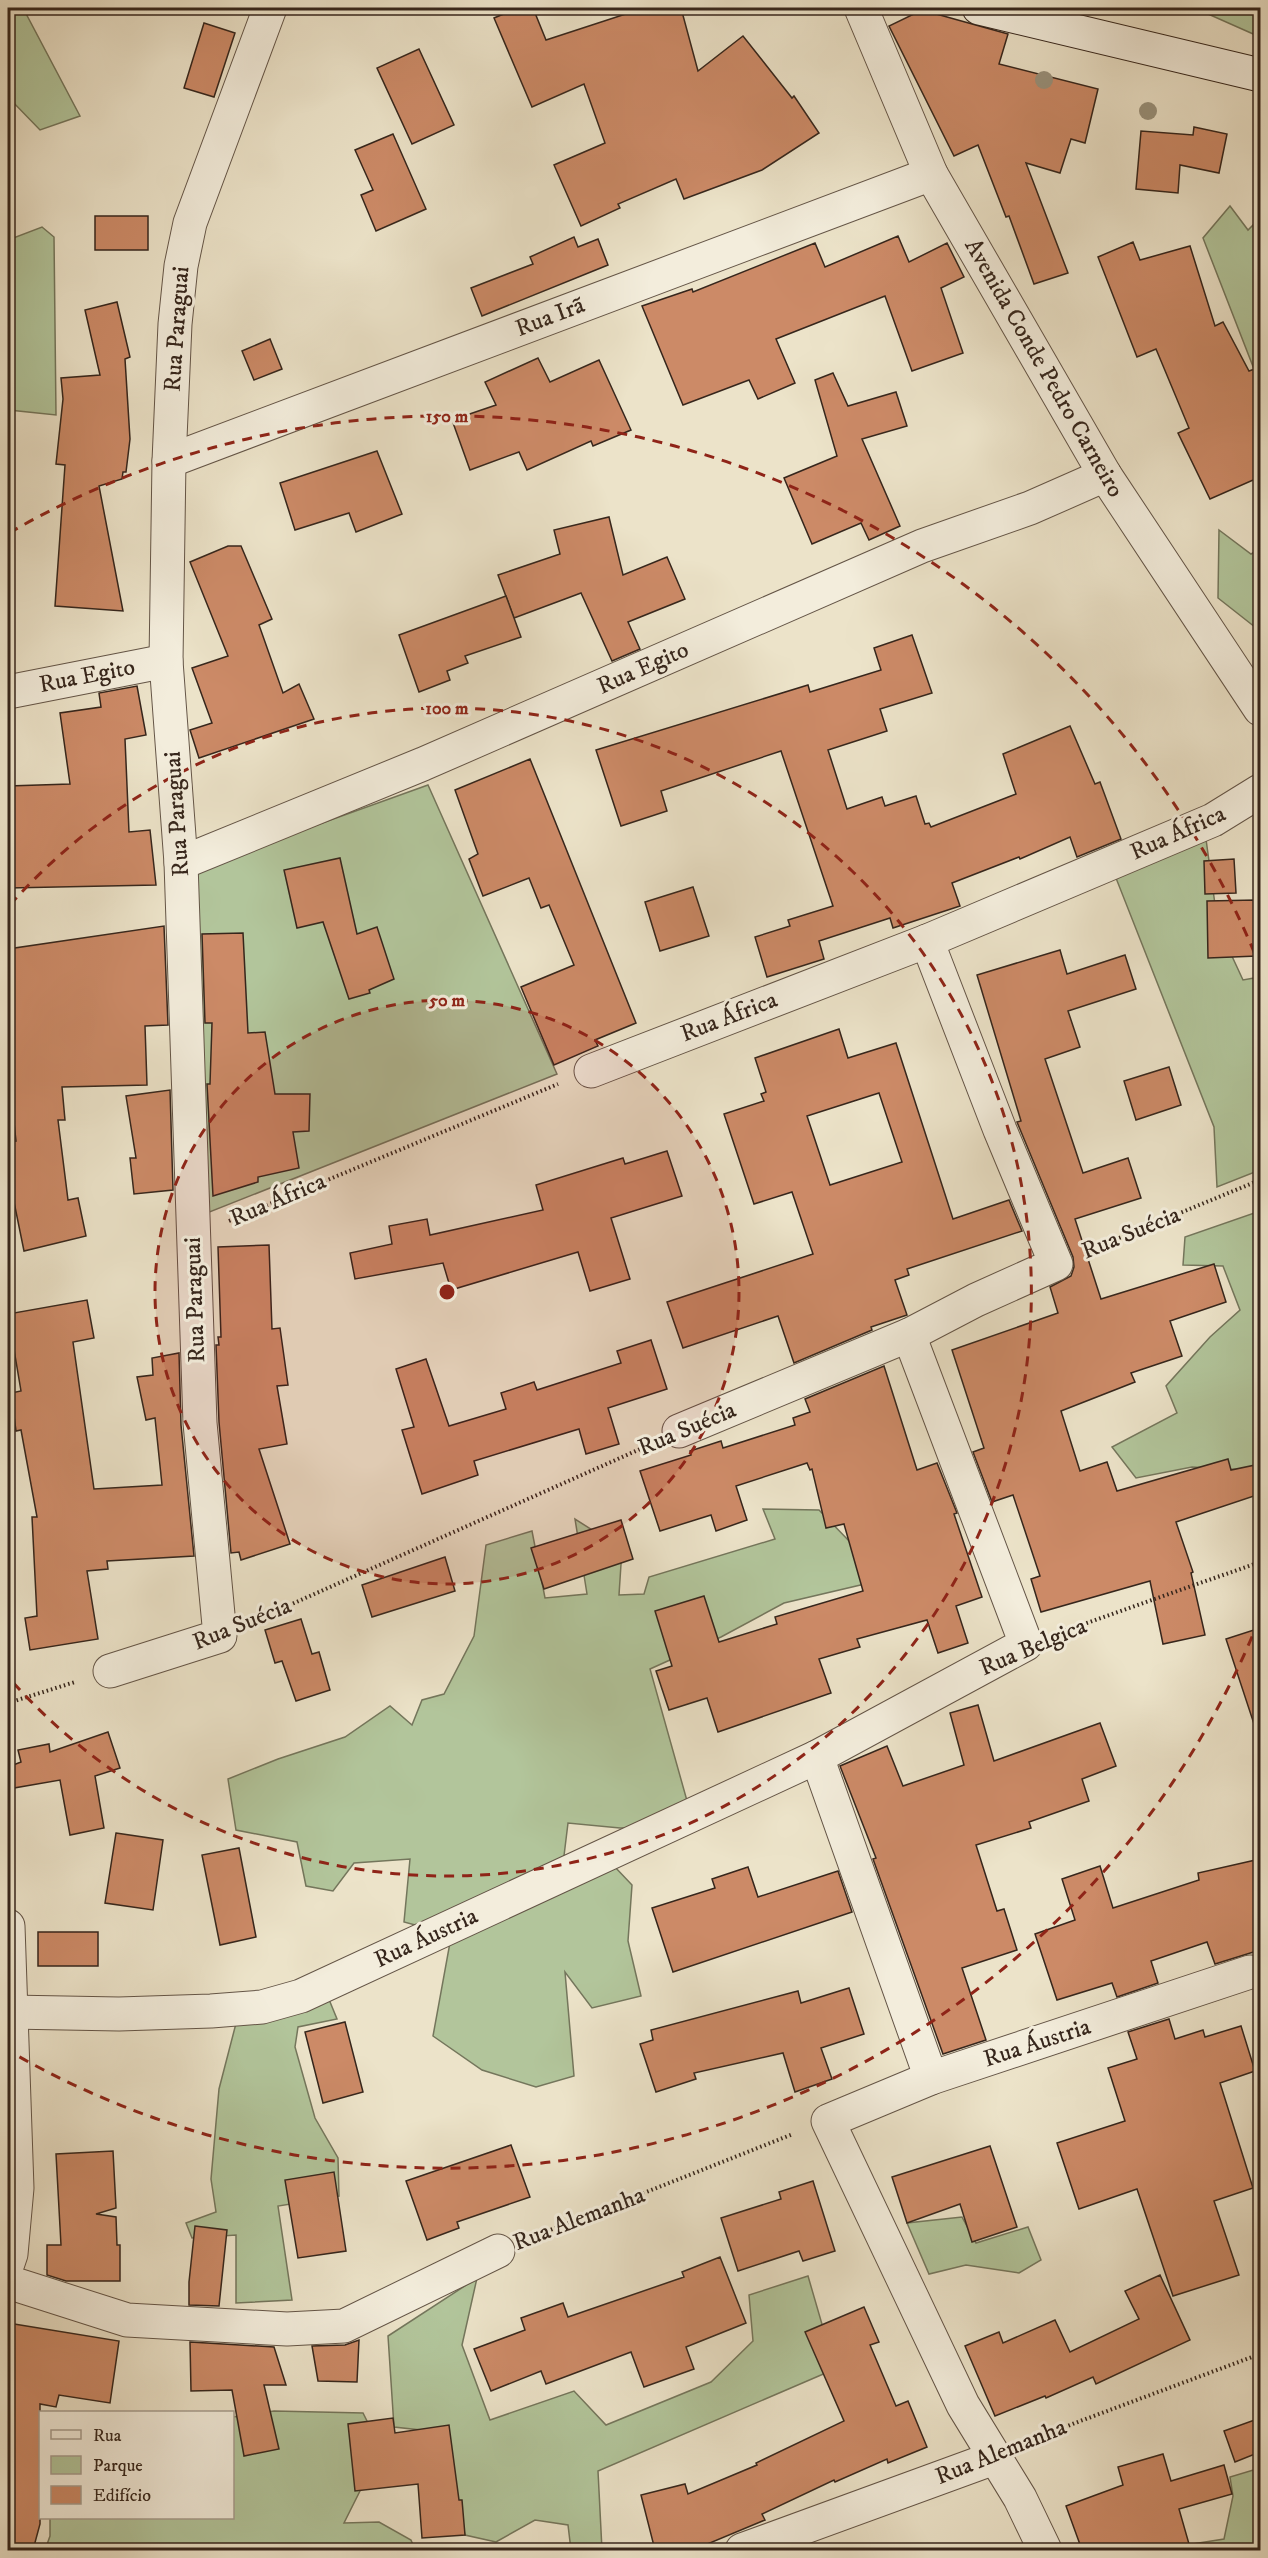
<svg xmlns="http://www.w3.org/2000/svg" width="1268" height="2558" font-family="'IM FELL DW Pica',serif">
  <rect width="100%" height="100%" fill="#ece3c9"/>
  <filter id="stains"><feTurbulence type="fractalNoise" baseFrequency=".00333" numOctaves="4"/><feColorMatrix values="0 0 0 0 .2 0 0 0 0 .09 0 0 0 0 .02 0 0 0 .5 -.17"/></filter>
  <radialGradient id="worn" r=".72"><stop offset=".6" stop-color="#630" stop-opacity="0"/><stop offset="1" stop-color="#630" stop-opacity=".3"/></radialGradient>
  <g fill="#b2c59b" stroke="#74765c" stroke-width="1.5">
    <path d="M 16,8 L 23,8 L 80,116 L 40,130 L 8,97 L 8,16 Z"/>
    <path d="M 1208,8 L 1260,8 L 1260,37 L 1208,14 Z"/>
    <path d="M 1230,206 L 1248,230 L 1260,218 L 1260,367 L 1254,369 L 1203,238 Z"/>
    <path d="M 42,227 L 54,237 L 56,415 L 9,410 L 8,403 L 8,240 Z"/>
    <path d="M 1219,530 L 1251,554 L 1260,549 L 1260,631 L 1218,598 Z"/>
    <path d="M 428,785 L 557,1074 L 202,1215 L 197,868 Z"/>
    <path d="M 1205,832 L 1218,926 L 1243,980 L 1260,977 L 1260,1170 L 1217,1187 L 1214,1127 L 1114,873 Z"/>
    <path d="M 1260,1211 L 1260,1468 L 1246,1470 L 1192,1467 L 1136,1478 L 1112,1447 L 1177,1413 L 1166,1386 L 1210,1337 L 1240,1310 L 1223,1266 L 1183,1265 L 1185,1237 Z"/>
    <path d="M 763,1509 L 819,1510 L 886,1579 L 784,1603 L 721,1637 L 650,1669 L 691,1815 L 653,1828 L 620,1828 L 568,1823 L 563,1864 L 426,1928 L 404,1922 L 410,1859 L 354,1863 L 333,1891 L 306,1886 L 297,1842 L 236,1830 L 228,1779 L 278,1759 L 345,1737 L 390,1706 L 412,1725 L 422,1700 L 444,1694 L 474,1636 L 486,1545 L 532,1531 L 545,1598 L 587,1594 L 575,1519 L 622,1549 L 619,1595 L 644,1594 L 649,1577 L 775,1539 Z"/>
    <path d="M 614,1866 L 632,1885 L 628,1941 L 641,1996 L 592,2008 L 565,1972 L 574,2076 L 536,2087 L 482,2070 L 433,2036 L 451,1937 Z"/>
    <path d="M 328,1997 L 337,2019 L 298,2027 L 295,2047 L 315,2118 L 338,2158 L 339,2196 L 278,2206 L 292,2300 L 236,2303 L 236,2235 L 192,2238 L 186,2223 L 216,2212 L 211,2179 L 219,2089 L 240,2008 Z"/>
    <path d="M 962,2217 L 976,2243 L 1028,2227 L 1041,2260 L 1019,2273 L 966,2265 L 929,2274 L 907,2223 Z"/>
    <path d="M 808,2276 L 835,2369 L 598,2471 L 602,2550 L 571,2550 L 568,2525 L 535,2520 L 496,2542 L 465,2535 L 439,2432 L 394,2427 L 388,2336 L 477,2278 L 462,2345 L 490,2420 L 574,2391 L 606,2425 L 711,2382 L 753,2341 L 749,2295 Z"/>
    <path d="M 274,2411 L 363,2413 L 381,2449 L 344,2523 L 379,2522 L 411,2540 L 415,2550 L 45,2550 L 50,2536 L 50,2518 L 232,2518 L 233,2417 Z"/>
    <path d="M 1260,2468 L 1260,2540 L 1249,2547 L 1248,2550 L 1169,2550 L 1186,2545 L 1224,2539 L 1233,2496 L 1230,2477 Z"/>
  </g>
  <g fill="#cc8a67" stroke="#36261c" stroke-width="1.5" fill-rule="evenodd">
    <path d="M 518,8 L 533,8 L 546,40 L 644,8 L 681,8 L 698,71 L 743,36 L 792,98 L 794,96 L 819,133 L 762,170 L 684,199 L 676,179 L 618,204 L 620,208 L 581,226 L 554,165 L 605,143 L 584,84 L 532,107 L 494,18 Z"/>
    <path d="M 922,10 L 1008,34 L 999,64 L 1098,89 L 1085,143 L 1071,139 L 1060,173 L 1026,163 L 1068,273 L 1034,284 L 1009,216 L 1006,217 L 978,145 L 954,156 L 889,26 Z"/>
    <path d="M 204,23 L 235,33 L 214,97 L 184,88 Z"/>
    <path d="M 419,49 L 454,125 L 412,144 L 377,68 Z"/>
    <path d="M 1194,127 L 1227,134 L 1219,173 L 1180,165 L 1178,193 L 1136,189 L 1141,131 L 1193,135 Z"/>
    <path d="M 393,134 L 426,209 L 376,231 L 361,195 L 373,190 L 355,150 Z"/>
    <rect x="95" y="216" width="53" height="34"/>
    <path d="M 898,236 L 909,262 L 947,243 L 964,277 L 941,288 L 963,353 L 912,371 L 885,296 L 776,339 L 795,383 L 758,399 L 749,380 L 683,405 L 642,306 L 692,289 L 693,292 L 815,243 L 825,267 Z"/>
    <path d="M 574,237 L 578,247 L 598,239 L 608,265 L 482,316 L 471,288 L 533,264 L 530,257 Z"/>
    <path d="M 1133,242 L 1140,260 L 1190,246 L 1215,326 L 1223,322 L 1249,371 L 1260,367 L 1260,477 L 1210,499 L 1178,433 L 1189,428 L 1156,349 L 1137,357 L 1098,257 Z"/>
    <path d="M 117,302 L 130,357 L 125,359 L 130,439 L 126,472 L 123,472 L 122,479 L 99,486 L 123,611 L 55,606 L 65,465 L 56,464 L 63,399 L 61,378 L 100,375 L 85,310 Z"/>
    <path d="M 270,339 L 282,369 L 254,380 L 242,351 Z"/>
    <path d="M 538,358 L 550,382 L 599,360 L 631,430 L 593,446 L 591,441 L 527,470 L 519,452 L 470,470 L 452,420 L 496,405 L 485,382 Z"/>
    <path d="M 833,373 L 848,406 L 896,392 L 907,426 L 862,439 L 900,526 L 869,540 L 861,523 L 812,544 L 784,478 L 837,456 L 815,380 Z"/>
    <path d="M 377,451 L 402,514 L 356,532 L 349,513 L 295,530 L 280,483 Z"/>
    <path d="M 609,517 L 623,575 L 667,557 L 685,599 L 628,622 L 640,649 L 612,661 L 581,593 L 514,618 L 498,575 L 560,554 L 554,530 Z"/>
    <path d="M 228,546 L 241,546 L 272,619 L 259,625 L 283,693 L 299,684 L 314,719 L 199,758 L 190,730 L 212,723 L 192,668 L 228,656 L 190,562 Z"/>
    <path d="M 506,596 L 521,637 L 465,656 L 468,663 L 447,671 L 450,680 L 419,692 L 399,635 Z"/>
    <path d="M 912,635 L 932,693 L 880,709 L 887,731 L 828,750 L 847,809 L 882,797 L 885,806 L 916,796 L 925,824 L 929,823 L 931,827 L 1016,794 L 1003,754 L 1070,726 L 1095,784 L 1100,782 L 1121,839 L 1077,857 L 1070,837 L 1020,859 L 1019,857 L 952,883 L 960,906 L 893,928 L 890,918 L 819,941 L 824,959 L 767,977 L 755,937 L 790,926 L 788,920 L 833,906 L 781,751 L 661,791 L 667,811 L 621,826 L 596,750 L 808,685 L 810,692 L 881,670 L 874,648 Z"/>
    <path d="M 137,686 L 146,735 L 125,739 L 129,832 L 150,830 L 156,885 L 8,888 L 8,786 L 70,784 L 60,713 L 101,707 L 99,693 Z"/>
    <path d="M 530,759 L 636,1023 L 595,1040 L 598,1046 L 554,1065 L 521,987 L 574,965 L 549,905 L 541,908 L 529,878 L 483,896 L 469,859 L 478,854 L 455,790 Z"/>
    <path d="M 340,858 L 357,934 L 377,927 L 394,979 L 369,990 L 370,993 L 349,999 L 323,922 L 297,928 L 284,870 Z"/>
    <path d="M 1234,859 L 1236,893 L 1205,894 L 1204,861 Z"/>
    <path d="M 693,887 L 709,936 L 660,951 L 645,902 Z"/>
    <path d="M 1256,900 L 1257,956 L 1208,958 L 1207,901 Z"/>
    <path d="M 164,926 L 168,1025 L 145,1026 L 147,1085 L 62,1087 L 65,1120 L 58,1120 L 68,1200 L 78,1198 L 86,1236 L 24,1251 L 13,1197 L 8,1197 L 8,1142 L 16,1141 L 8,1067 L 8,949 Z"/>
    <path d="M 243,933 L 248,1033 L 265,1032 L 275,1094 L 310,1094 L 309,1131 L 293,1132 L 299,1168 L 258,1177 L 258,1182 L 213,1196 L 207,1084 L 210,1084 L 212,1023 L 205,1023 L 202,934 Z"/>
    <path d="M 1060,950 L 1067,974 L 1125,955 L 1136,989 L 1068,1011 L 1080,1047 L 1045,1059 L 1083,1173 L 1128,1158 L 1141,1198 L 1075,1219 L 1101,1299 L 1214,1264 L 1226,1302 L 1170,1321 L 1182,1356 L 1131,1373 L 1135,1382 L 1061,1411 L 1080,1471 L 1107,1462 L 1117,1491 L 1228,1459 L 1231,1470 L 1260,1464 L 1260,1494 L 1176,1522 L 1193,1572 L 1191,1573 L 1205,1635 L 1163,1644 L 1150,1581 L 1041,1612 L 1031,1579 L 1040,1576 L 1013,1495 L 992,1502 L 973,1452 L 984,1448 L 952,1350 L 1058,1313 L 1050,1287 L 1071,1276 L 1074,1267 L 1073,1257 L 1017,1122 L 1021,1121 L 977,975 Z"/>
    <path d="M 839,1029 L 848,1058 L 896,1043 L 953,1219 L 1009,1200 L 1022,1231 L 907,1269 L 909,1275 L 895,1280 L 907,1315 L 871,1327 L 872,1330 L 794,1363 L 778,1316 L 683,1348 L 667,1302 L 813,1254 L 792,1192 L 754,1204 L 724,1114 L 764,1101 L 761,1094 L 766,1092 L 755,1058 ZM 879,1093 L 902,1162 L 830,1185 L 807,1116 Z"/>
    <path d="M 1169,1067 L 1181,1105 L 1136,1120 L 1124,1081 Z"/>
    <path d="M 170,1090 L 173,1190 L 134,1194 L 130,1158 L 136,1158 L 126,1096 Z"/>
    <path d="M 667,1151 L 682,1196 L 611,1218 L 630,1279 L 590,1291 L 578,1252 L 451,1290 L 443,1263 L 355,1279 L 350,1253 L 392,1244 L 389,1226 L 427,1219 L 430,1235 L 543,1210 L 536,1185 L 623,1158 L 625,1164 Z"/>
    <path d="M 269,1245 L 272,1329 L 280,1328 L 288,1385 L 277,1386 L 287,1444 L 259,1449 L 290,1544 L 241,1560 L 239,1552 L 231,1553 L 219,1422 L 216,1345 L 219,1345 L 218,1337 L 221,1337 L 218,1247 Z"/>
    <path d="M 87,1300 L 94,1338 L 73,1342 L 94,1489 L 162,1485 L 155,1418 L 146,1420 L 137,1377 L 153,1375 L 152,1358 L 179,1353 L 181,1425 L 194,1556 L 107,1561 L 108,1569 L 87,1571 L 98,1639 L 30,1650 L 25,1618 L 37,1616 L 32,1517 L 37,1517 L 21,1430 L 16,1431 L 11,1393 L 21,1391 L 8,1314 Z"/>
    <path d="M 651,1340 L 667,1389 L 608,1408 L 619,1444 L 586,1454 L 579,1429 L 474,1461 L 478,1475 L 422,1494 L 402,1430 L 414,1427 L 396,1369 L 426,1359 L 449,1426 L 506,1409 L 501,1393 L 534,1382 L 537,1390 L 621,1363 L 617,1351 Z"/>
    <path d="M 884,1366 L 917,1470 L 937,1463 L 957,1513 L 954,1514 L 982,1597 L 956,1606 L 968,1643 L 938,1653 L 927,1620 L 857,1639 L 860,1647 L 819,1659 L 831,1693 L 718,1732 L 707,1698 L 669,1710 L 656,1671 L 672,1666 L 655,1611 L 704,1596 L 719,1642 L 777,1624 L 775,1617 L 863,1591 L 844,1524 L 826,1528 L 812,1469 L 810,1470 L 807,1463 L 736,1486 L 747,1520 L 716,1531 L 711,1515 L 660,1531 L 640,1471 L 691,1455 L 690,1451 L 721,1441 L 723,1448 L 795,1425 L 793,1418 L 810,1412 L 805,1399 Z"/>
    <path d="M 621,1520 L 633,1559 L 544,1589 L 531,1548 Z"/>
    <path d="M 445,1557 L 455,1591 L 372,1617 L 362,1585 Z"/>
    <path d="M 301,1619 L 312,1654 L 319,1652 L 330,1690 L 296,1701 L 282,1661 L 275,1663 L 265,1630 Z"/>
    <path d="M 1260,1628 L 1260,1723 L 1254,1724 L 1226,1639 Z"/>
    <path d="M 978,1705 L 994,1761 L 1100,1723 L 1116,1766 L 1082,1779 L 1089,1801 L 1029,1822 L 1031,1828 L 976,1845 L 997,1911 L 1004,1909 L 1017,1950 L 962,1968 L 986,2040 L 943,2054 L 873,1859 L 876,1858 L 840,1766 L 887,1746 L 903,1786 L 964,1765 L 950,1713 Z"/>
    <path d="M 108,1732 L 120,1768 L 95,1776 L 104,1828 L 70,1835 L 60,1780 L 8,1789 L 8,1767 L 21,1762 L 18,1750 L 49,1744 L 50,1752 Z"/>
    <path d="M 116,1833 L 163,1840 L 153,1910 L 105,1903 Z"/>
    <path d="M 239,1848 L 256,1937 L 220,1945 L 202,1855 Z"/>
    <path d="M 1260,1859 L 1260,1950 L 1215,1964 L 1207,1942 L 1151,1961 L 1158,1983 L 1117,1997 L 1112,1983 L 1057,2000 L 1035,1934 L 1075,1920 L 1062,1879 L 1100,1866 L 1113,1908 L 1199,1880 L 1198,1873 Z"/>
    <path d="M 748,1867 L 758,1897 L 838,1871 L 852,1912 L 673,1972 L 652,1908 L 715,1888 L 712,1879 Z"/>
    <rect x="38" y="1932" width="60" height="34"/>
    <path d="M 849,1988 L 864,2034 L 821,2048 L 832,2079 L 795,2092 L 783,2053 L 694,2073 L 696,2079 L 656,2092 L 640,2044 L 653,2040 L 651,2030 L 798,1991 L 801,2003 Z"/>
    <path d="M 1169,2019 L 1175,2039 L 1203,2030 L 1205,2037 L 1241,2026 L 1255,2071 L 1220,2083 L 1253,2188 L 1214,2201 L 1239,2275 L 1173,2296 L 1137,2189 L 1079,2209 L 1057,2143 L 1125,2121 L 1108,2068 L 1137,2059 L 1128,2032 Z"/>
    <path d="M 345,2022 L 363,2092 L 323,2103 L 305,2032 Z"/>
    <path d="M 511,2145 L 530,2197 L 457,2222 L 459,2228 L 427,2240 L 406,2181 Z"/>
    <path d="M 990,2146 L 1017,2227 L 972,2242 L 960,2204 L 907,2223 L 892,2177 Z"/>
    <path d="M 113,2151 L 116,2208 L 96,2214 L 116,2217 L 117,2245 L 120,2245 L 120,2281 L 66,2281 L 47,2275 L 47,2245 L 61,2245 L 56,2154 Z"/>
    <path d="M 334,2172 L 346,2251 L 298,2258 L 285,2180 Z"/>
    <path d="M 813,2181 L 835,2251 L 803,2261 L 799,2251 L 738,2271 L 721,2218 L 781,2199 L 779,2192 Z"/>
    <path d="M 195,2226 L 227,2230 L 219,2306 L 189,2305 L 189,2282 Z"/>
    <path d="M 720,2257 L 746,2323 L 686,2347 L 694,2369 L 644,2387 L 631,2352 L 546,2384 L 541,2371 L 491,2391 L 474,2349 L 525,2330 L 521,2318 L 563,2303 L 568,2317 L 684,2277 L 682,2272 Z"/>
    <path d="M 1160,2275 L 1190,2340 L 1096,2384 L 1093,2377 L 1046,2398 L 1045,2396 L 995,2416 L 965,2346 L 999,2332 L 1003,2343 L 1055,2320 L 1070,2352 L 1139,2319 L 1125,2291 Z"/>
    <path d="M 864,2307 L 879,2342 L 870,2345 L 896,2406 L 908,2401 L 927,2447 L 888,2463 L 887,2459 L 835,2482 L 834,2480 L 762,2514 L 765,2520 L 693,2550 L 655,2550 L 641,2495 L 685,2484 L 688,2494 L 757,2465 L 756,2463 L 844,2421 L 805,2332 Z"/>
    <path d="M 8,2323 L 119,2341 L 110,2403 L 59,2395 L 56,2407 L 40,2404 L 40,2524 L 33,2550 L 8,2550 Z"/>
    <path d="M 359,2340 L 357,2382 L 318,2381 L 312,2346 L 345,2345 Z"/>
    <path d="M 190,2342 L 274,2347 L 286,2385 L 264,2385 L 279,2449 L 244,2456 L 232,2390 L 191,2391 Z"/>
    <path d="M 393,2418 L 395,2433 L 449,2425 L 459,2500 L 462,2500 L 465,2535 L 422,2538 L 418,2484 L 355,2491 L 348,2424 Z"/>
    <path d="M 1260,2418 L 1260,2452 L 1235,2462 L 1224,2431 Z"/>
    <path d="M 1163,2454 L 1171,2481 L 1224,2465 L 1232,2494 L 1179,2509 L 1189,2544 L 1167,2550 L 1082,2550 L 1066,2506 L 1123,2485 L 1118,2467 Z"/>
  </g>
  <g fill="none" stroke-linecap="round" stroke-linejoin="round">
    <g stroke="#645547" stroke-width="35">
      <g id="minor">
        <path d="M 861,8 L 931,174 L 1105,475 L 1260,709"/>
        <path d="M 169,461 L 931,174"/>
        <path d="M 8,692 L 166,661"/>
        <path d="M 181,863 L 423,764 L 922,546 L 1030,508 L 1105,475"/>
        <path d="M 591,1071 L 927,941 L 1213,820 L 1260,791"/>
        <path d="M 679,1431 L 909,1335 L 976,1300 L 1056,1264 L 1000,1130 L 927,941"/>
        <path d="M 110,1671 L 220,1636 L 200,1423 L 181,863 L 166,661 L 169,461 L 175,324 L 181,266 L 190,223 L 270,8"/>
        <path d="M 817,1757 L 931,2078"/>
        <path d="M 8,1926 L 17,2188 L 11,2254 L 8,2263"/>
        <path d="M 10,2012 L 119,2014 L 211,2011 L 262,2007 L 301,1996 L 817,1757 L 1026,1644 L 909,1335"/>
        <path d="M 8,2282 L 127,2320 L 287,2329 L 344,2326 L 498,2251"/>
        <path d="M 742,2550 L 994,2458"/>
        <path d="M 1045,2550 L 1020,2498 L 963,2405 L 828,2121 L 931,2078 L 1250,1972"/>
      </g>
    </g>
    <g stroke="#36261c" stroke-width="35">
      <path id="secondary" d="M 979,8 L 1260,75"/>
    </g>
    <g stroke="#36261c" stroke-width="4" stroke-dasharray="1.5 3" stroke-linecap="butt">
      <path d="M 229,1221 L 558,1084"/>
      <path d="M 1090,1250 L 1260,1180"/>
      <path d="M 256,1620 L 647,1446"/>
      <path d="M 1061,1632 L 1260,1562"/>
      <path d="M 8,1703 L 75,1682"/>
      <path d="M 530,2238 L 793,2134"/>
      <path d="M 1027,2443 L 1075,2423 L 1260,2354"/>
    </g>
    <use href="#minor" stroke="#f3eddc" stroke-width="33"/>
    <use href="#secondary" stroke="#f3eddc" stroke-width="33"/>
  </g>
  <g fill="#99917b">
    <circle cx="1044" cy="80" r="9"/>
    <circle cx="1148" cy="111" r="9"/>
  </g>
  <circle cx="447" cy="1292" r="292" fill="#8f2418" fill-opacity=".12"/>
  <g fill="none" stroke="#8f2418" stroke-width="3" stroke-dasharray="10 8">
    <circle cx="447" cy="1292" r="292"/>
    <path d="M10 905A584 584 0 1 1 10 1679"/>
    <path d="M1259 1620A876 876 0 0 1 9 2051M9 533A876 876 0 0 1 1259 964"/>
  </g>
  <g text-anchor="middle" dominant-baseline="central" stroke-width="6" stroke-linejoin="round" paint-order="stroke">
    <g font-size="24" fill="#36261c" stroke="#f3eddc">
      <text transform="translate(550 317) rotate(-21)">Rua Irã</text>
      <text transform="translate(177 329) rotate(-86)">Rua Paraguai</text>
      <text transform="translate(1044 368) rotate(60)">Avenida Conde Pedro Carneiro</text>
      <text transform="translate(643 668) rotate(-24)">Rua Egito</text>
      <text transform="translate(87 676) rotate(-11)">Rua Egito</text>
      <text transform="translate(177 814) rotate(-94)">Rua Paraguai</text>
      <text transform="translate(1178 833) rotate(-24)">Rua África</text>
      <text transform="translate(729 1017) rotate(-21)">Rua África</text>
      <text transform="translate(278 1200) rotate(-23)">Rua África</text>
      <text transform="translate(1131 1233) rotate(-22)">Rua Suécia</text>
      <text transform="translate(195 1300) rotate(-92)">Rua Paraguai</text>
      <text transform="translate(687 1429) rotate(-23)">Rua Suécia</text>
      <text transform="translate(242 1624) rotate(-22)">Rua Suécia</text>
      <text transform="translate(1033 1647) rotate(-23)">Rua Belgica</text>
      <text transform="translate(426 1938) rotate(-25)">Rua Áustria</text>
      <text transform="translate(1037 2043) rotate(-18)">Rua Áustria</text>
      <text transform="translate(579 2219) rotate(-21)">Rua Alemanha</text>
      <text transform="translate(1001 2452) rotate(-22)">Rua Alemanha</text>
    </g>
  </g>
  <circle cx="447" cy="1292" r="9" fill="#8f2418" stroke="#f3eddc" stroke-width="3"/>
  <g font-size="18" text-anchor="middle" font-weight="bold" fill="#8f2418" stroke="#f3eddc" stroke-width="6" stroke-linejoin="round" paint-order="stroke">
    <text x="447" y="422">150 m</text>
    <text x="447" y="714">100 m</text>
    <text x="447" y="1006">50 m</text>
  </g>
  <rect width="1268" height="2558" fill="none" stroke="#ece3c9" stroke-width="30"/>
  <rect x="9" y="9" width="1250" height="2540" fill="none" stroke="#36261c" stroke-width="3"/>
  <rect x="15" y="15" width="1238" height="2528" fill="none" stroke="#36261c" stroke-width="1.5"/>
  <rect x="39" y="2411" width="195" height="108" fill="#f3eddc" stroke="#a79d8f" stroke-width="1.5"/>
  <rect x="51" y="2430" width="30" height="9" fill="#f3eddc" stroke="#a79d8f" stroke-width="1.5"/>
  <text x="93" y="2441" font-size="18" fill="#36261c">Rua</text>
  <rect x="51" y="2456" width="30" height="18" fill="#b2c59b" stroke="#a79d8f" stroke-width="1.5"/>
  <text x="93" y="2471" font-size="18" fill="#36261c">Parque</text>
  <rect x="51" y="2486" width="30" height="18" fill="#cc8a67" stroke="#a79d8f" stroke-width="1.5"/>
  <text x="93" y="2501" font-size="18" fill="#36261c">Edifício</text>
  <rect width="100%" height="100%" filter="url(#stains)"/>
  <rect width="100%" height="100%" fill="url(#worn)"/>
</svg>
